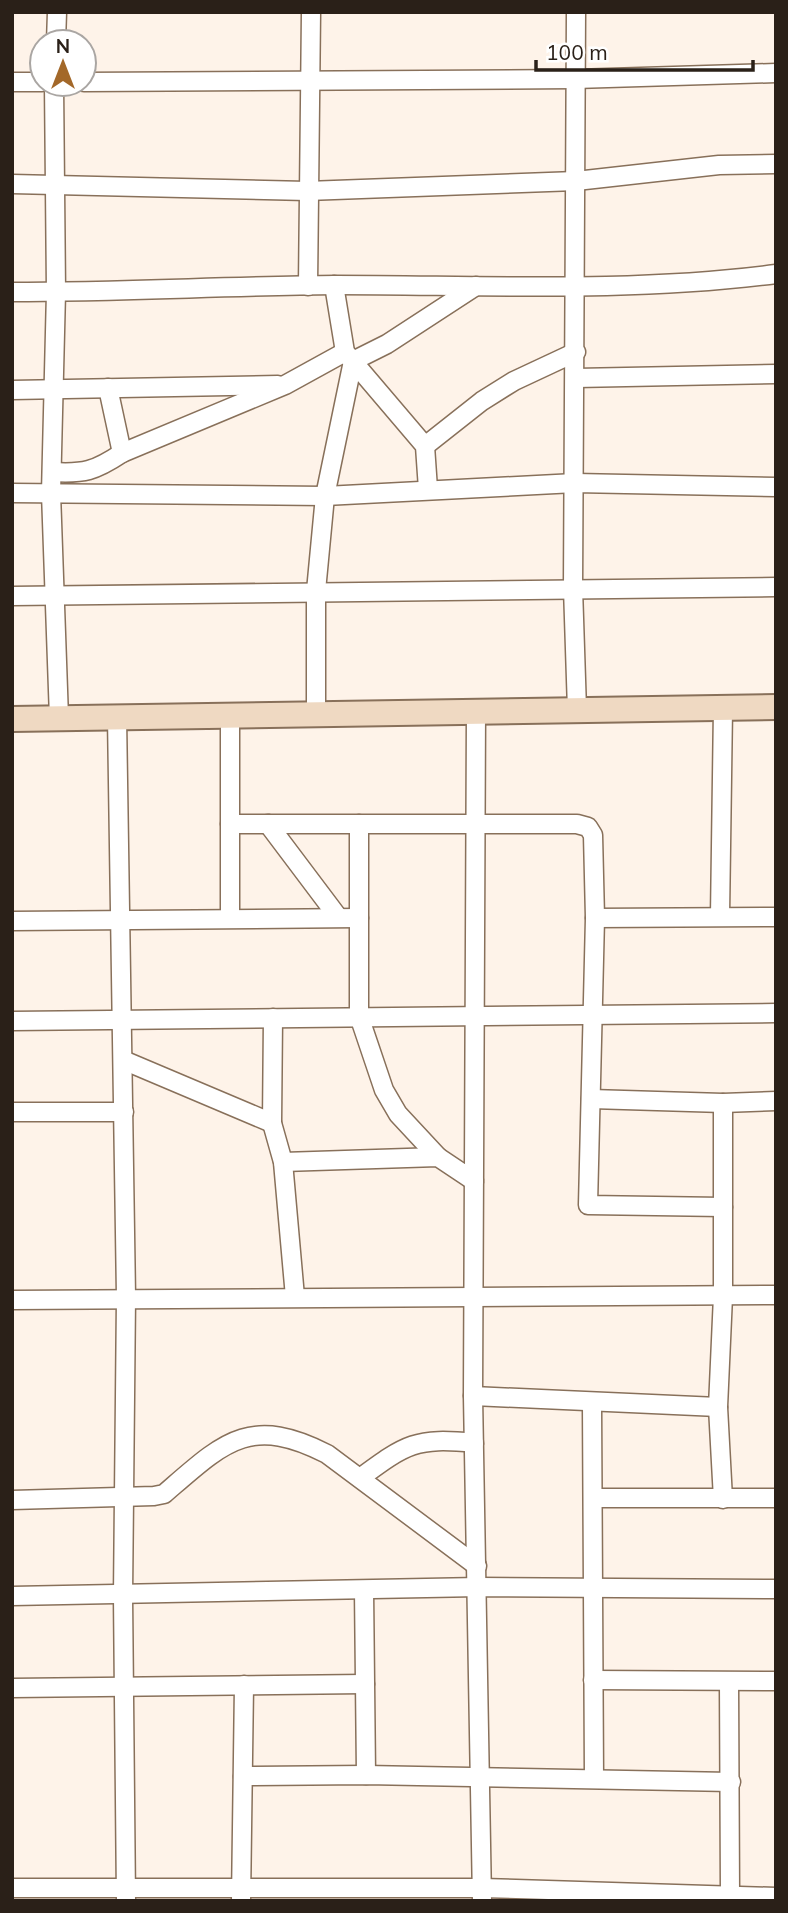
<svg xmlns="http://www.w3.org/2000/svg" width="788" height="1913" font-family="Mulish,sans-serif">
  <rect width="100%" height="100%" fill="#fef3e9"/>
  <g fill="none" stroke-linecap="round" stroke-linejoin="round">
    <g stroke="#88705a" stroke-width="21">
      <g id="street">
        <path d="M 576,12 L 573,588 L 577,710"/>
        <path d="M 56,42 L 57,12"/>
        <path d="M 12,82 L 42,82"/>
        <path d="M 84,82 L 575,79 L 776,73"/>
        <path d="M 54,84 L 56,292 L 51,493 L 59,718"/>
        <path d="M 12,184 L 307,191 L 576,181 L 719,165 L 776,164"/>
        <path d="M 334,285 L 345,352 L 425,446 L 428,489"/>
        <path d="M 308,286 L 311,12"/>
        <path d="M 12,292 C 120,292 228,286 336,285 C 482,285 630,293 776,274"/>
        <path d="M 576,378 L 776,374"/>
        <path d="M 108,388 L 122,453"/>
        <path d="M 12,390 L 278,385"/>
        <path d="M 425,446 L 482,401 L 514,381 L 576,352"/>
        <path d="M 52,472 C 84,474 95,471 122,453 L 285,385 L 345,352"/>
        <path d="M 12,493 L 325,496 L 575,483 L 776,487"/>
        <path d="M 12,596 L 776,587"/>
        <path d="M 476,711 L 473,1396 L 482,1901"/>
        <path d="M 316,713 L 316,591 L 325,496 L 353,361 L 387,344 L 476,286"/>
        <path d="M 230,715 L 230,917"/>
        <path d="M 117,717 L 126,1297 L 123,1596 L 126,1901"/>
        <path d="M 230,824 L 577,824 L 588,827 L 593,835 L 595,918 L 588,1205 L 723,1207"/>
        <path d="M 268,824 L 338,917"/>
        <path d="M 359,824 L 359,1016 L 384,1090 L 398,1114 L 438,1157"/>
        <path d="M 720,916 L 723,708"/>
        <path d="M 595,918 L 776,917"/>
        <path d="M 12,921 L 359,918"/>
        <path d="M 273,1018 L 272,1123 L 283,1162 L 295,1297"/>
        <path d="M 12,1021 L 776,1013"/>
        <path d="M 123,1060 L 272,1123"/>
        <path d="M 591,1099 L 723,1103 L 776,1101"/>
        <path d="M 723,1103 L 723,1296 L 718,1407 L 723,1499"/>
        <path d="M 12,1112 L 124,1112"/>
        <path d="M 283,1162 L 438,1157 L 474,1181"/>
        <path d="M 12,1300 L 776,1295"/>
        <path d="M 473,1396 L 718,1407"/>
        <path d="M 592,1404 L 594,1778"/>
        <path d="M 360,1478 C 406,1444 416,1437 474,1443"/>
        <path d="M 594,1498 L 776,1498"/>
        <path d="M 12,1500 L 154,1496 L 164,1494 C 223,1443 249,1414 327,1454 L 477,1566"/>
        <path d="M 364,1590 L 366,1775"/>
        <path d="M 12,1596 L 479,1587 L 776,1589"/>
        <path d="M 593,1680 L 776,1681"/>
        <path d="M 729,1682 L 730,1895"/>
        <path d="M 12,1688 L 365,1684"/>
        <path d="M 243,1776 L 366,1775 L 731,1782"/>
        <path d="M 12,1888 L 482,1888 L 776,1897"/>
        <path d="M 241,1901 L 244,1685"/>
      </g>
    </g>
    <g stroke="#88705a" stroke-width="28">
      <path id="secondary" d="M 12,719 L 776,707"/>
    </g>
    <use href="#street" stroke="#fff" stroke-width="18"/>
    <use href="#secondary" stroke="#efd9c2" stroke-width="24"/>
  </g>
  <rect width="788" height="1913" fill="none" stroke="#2a2018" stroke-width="28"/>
  <g transform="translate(63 63)"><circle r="33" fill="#ffffff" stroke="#aaa6a3" stroke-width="2"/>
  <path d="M0-5L12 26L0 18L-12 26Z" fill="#a36829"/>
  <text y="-10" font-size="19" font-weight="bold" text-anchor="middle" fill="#2a2018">N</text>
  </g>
  <path d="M536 60v10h217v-10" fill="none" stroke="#2a2018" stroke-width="3.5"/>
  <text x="546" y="60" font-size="21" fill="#2a2018" stroke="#ffffff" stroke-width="5" paint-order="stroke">100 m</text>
</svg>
